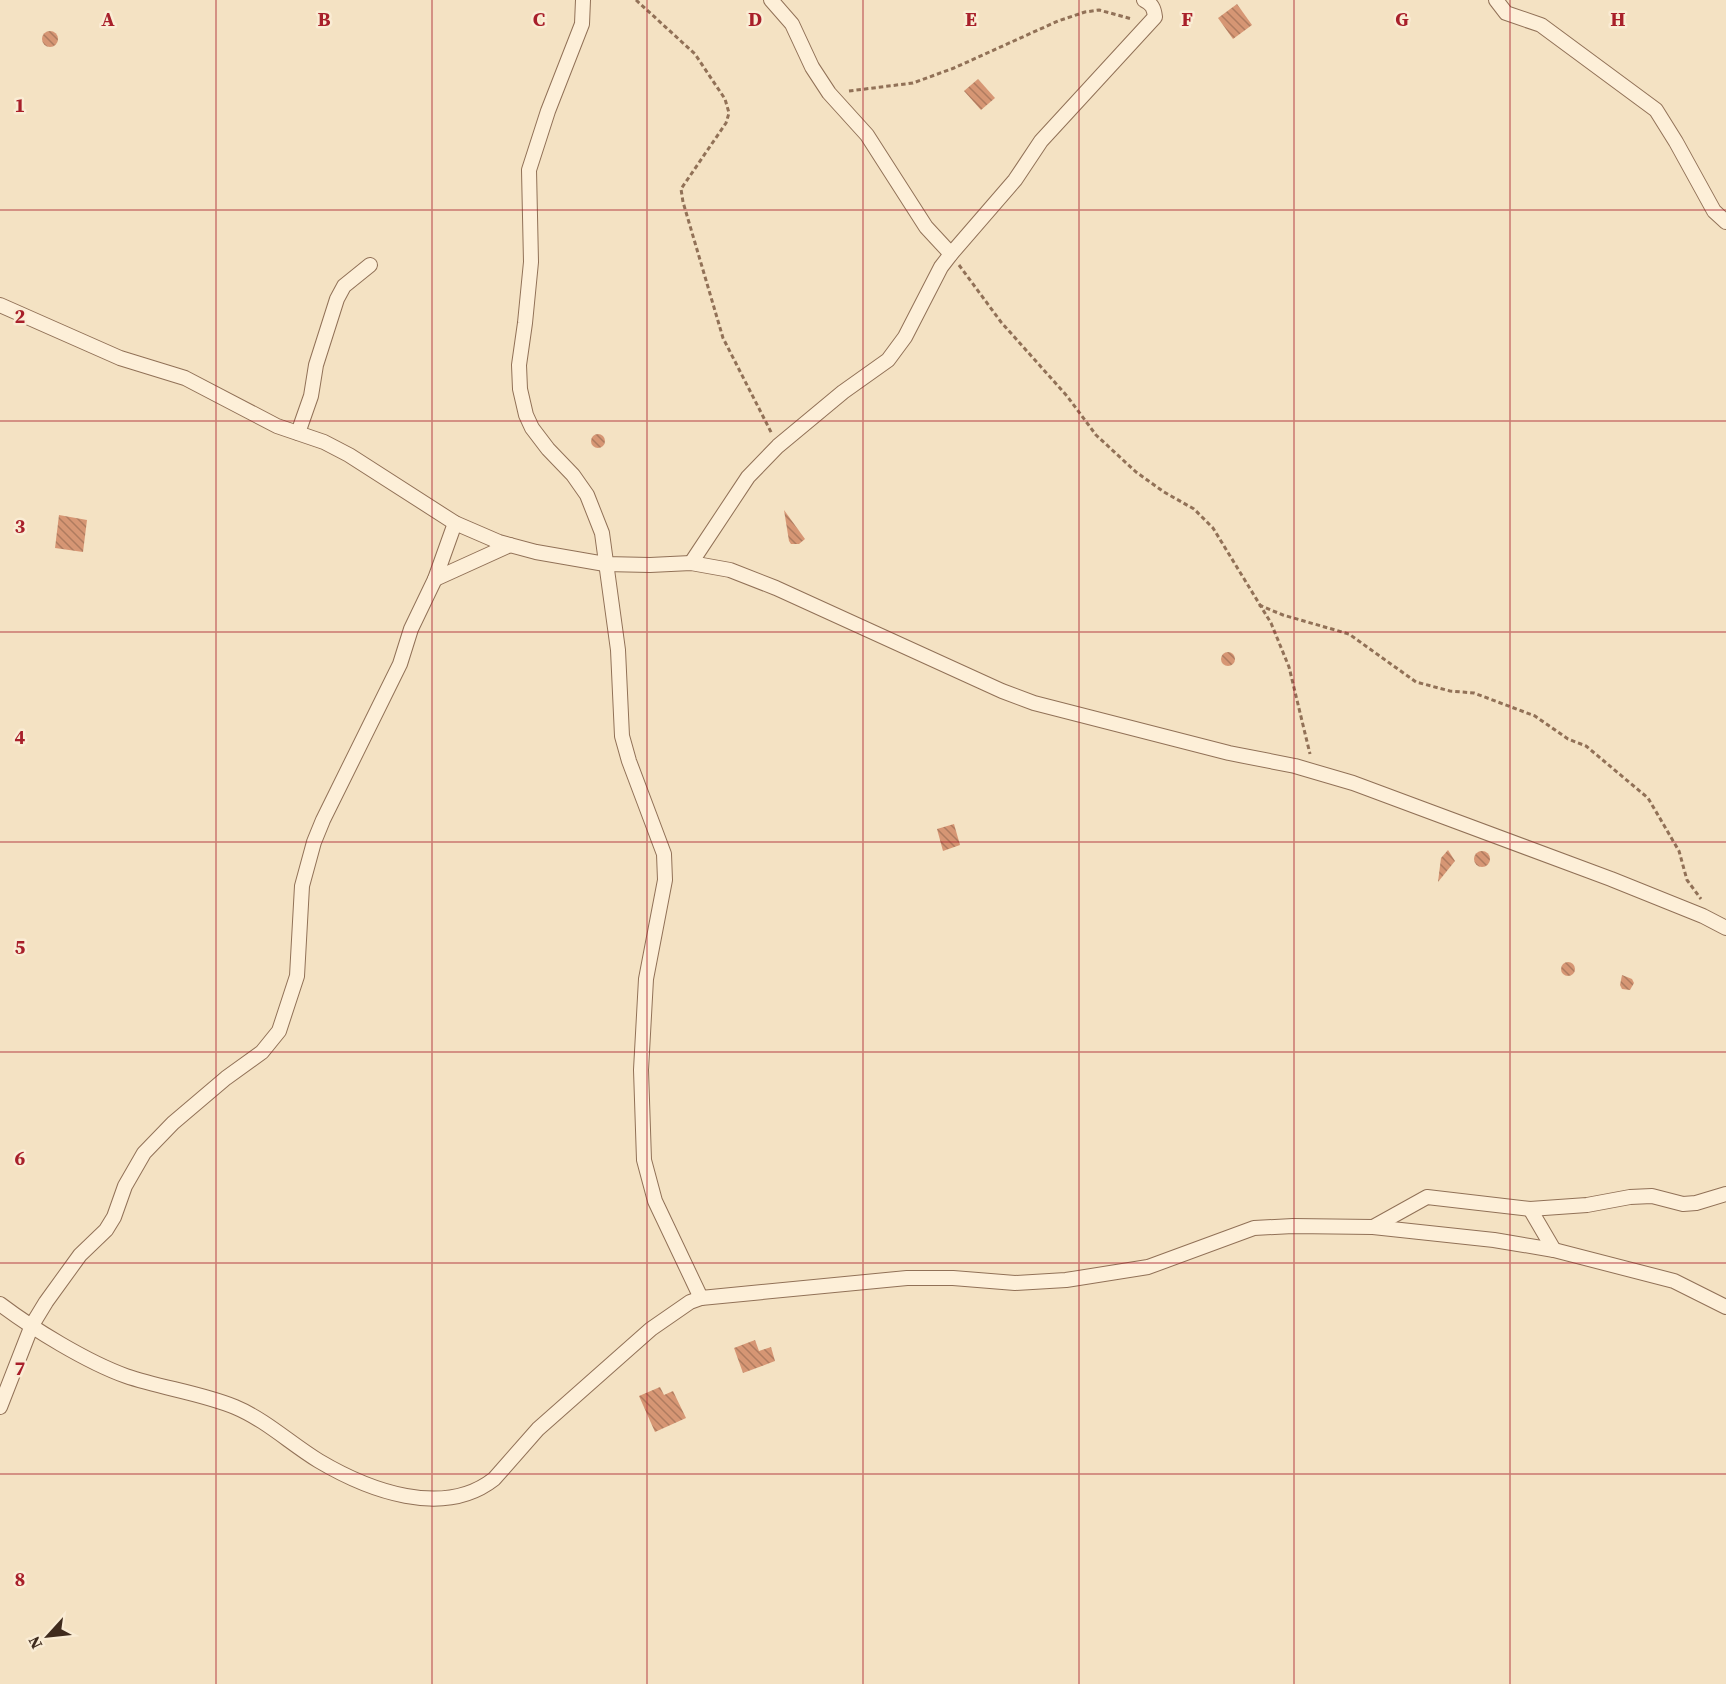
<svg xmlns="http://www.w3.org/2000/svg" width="1726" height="1684" font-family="'Source Serif 4',serif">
  <defs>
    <pattern id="building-back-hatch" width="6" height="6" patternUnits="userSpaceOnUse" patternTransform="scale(1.5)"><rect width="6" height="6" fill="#d69674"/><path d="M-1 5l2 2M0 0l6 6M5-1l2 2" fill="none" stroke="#af7b5f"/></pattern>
  </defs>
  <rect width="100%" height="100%" fill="#f4e2c3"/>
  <g fill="url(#building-back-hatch)">
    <path d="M 1237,4 L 1252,25 L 1233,39 L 1218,18 Z"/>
    <circle cx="50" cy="39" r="8"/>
    <path d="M 978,79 L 995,98 L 981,110 L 964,91 Z"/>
    <circle cx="598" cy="441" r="7"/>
    <path d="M 784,510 L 805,539 L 799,544 L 791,544 L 789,541 Z"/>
    <path d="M 59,515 L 87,520 L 83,552 L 55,548 Z"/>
    <circle cx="1228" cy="659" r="7"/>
    <path d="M 954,824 L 960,845 L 943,851 L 937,829 Z"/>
    <path d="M 1448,850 L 1455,861 L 1438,882 L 1441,858 Z"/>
    <circle cx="1482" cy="859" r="8"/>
    <circle cx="1568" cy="969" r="7"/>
    <path d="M 1622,975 L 1632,979 L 1634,983 L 1630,990 L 1622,989 L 1620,985 Z"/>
    <path d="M 755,1340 L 759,1351 L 771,1347 L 775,1361 L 743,1373 L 734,1348 Z"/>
    <path d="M 660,1387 L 664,1395 L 673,1391 L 686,1418 L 655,1432 L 639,1396 Z"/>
  </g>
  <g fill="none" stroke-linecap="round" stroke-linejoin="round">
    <g stroke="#917157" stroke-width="16">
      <g id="street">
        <path d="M 583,0 L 582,24 L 548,111 L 529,170 L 531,262 L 525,323 L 519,365 L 520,389 L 526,415 L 532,428 L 548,449 L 573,475 L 587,495 L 602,533 L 618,650 L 622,736 L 629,761 L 664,854 L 665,880 L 646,979 L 641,1070 L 644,1160 L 655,1201 L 701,1298"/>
        <path d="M 771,0 L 792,24 L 812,67 L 829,93 L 867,135 L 926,227 L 951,254"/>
        <path d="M 1496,0 L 1506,13 L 1541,25 L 1656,110 L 1676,142 L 1714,211 L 1726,222"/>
        <path d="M 0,305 L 120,358 L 185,378 L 277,426 L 324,442 L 349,455 L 455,523 L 499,542 L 536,552 L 605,564 L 650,565 L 691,563 L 730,570 L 776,588 L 1002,691 L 1034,703 L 1229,753 L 1295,766 L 1353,783 L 1611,879 L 1703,916 L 1726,928"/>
        <path d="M 298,433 L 311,396 L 316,365 L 337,299 L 344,286 L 370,265"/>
        <path d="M 691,563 L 748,477 L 778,446 L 843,392 L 888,360 L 905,337 L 941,267 L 951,254 L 1015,180 L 1041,141 L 1155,17 C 1154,8 1152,4 1144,0"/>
        <path d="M 435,579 L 510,545"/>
        <path d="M 1530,1209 L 1554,1250"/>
        <path d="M 1373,1227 L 1427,1197 L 1530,1209 L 1587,1205 L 1630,1197 L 1652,1196 L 1683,1204 L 1696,1203 L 1726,1194"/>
        <path d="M 0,1304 C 33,1329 87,1362 126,1376 C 161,1388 201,1393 235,1407 C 266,1420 291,1444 319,1461 C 368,1490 443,1519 494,1479 L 538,1429 L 651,1329 L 690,1302 L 701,1298 L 907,1278 L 953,1278 L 1015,1283 L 1066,1280 L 1148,1267 L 1254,1228 L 1293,1226 L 1373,1227 L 1494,1240 L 1554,1250 L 1674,1281 L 1726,1307"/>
        <path d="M 0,1407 L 32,1325 L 46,1302 L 80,1255 L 106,1230 L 114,1217 L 125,1186 L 144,1153 L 173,1123 L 226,1078 L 262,1052 L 279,1031 L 297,976 L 302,886 L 314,842 L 323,820 L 400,664 L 411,629 L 435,579 L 455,523"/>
      </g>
    </g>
    <g stroke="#917157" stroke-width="3" stroke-dasharray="4.5 3" stroke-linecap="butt">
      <path d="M 636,0 L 695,54 L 725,99 L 729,113 L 726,123 L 681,189 L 683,202 L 723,338 L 772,434"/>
      <path d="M 849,91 L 913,83 L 954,68 L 1058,21 L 1085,12 L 1099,10 L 1132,19"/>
      <path d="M 959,265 L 1001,322 L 1067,396 L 1096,435 L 1136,472 L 1164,492 L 1194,509 L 1213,528 L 1271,623 L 1289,667 L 1310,754"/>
      <path d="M 1259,605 L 1283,615 L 1349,634 L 1416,682 L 1450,691 L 1474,693 L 1535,716 L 1568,739 L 1586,746 L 1648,798 L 1679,851 L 1687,880 L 1701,899"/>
    </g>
    <use href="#street" stroke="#fdefd8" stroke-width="14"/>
  </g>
  <path fill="none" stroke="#a81f2a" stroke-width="1.5" stroke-opacity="0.55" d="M 216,0 L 216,1684M 432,0 L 432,1684M 647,0 L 647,1684M 863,0 L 863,1684M 1079,0 L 1079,1684M 1294,0 L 1294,1684M 1510,0 L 1510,1684M 0,210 L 1726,210M 0,421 L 1726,421M 0,632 L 1726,632M 0,842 L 1726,842M 0,1052 L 1726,1052M 0,1263 L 1726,1263M 0,1474 L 1726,1474"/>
  <g font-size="20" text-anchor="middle" font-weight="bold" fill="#a81f2a" stroke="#faecd4" stroke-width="5" stroke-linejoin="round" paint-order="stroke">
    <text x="108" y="26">A</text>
    <text x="324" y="26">B</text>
    <text x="539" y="26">C</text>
    <text x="755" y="26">D</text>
    <text x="971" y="26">E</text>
    <text x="1187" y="26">F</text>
    <text x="1402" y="26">G</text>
    <text x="1618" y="26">H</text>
    <text x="20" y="112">1</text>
    <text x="20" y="323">2</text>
    <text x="20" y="533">3</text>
    <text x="20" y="744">4</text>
    <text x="20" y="954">5</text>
    <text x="20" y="1165">6</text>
    <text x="20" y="1375">7</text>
    <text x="20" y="1586">8</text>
  </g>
  <g transform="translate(48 1636) rotate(243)" stroke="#faecd4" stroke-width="4.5" paint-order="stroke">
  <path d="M0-4.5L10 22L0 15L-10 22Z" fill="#3f2b1d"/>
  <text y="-9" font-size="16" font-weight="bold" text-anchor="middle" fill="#3f2b1d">N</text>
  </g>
</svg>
